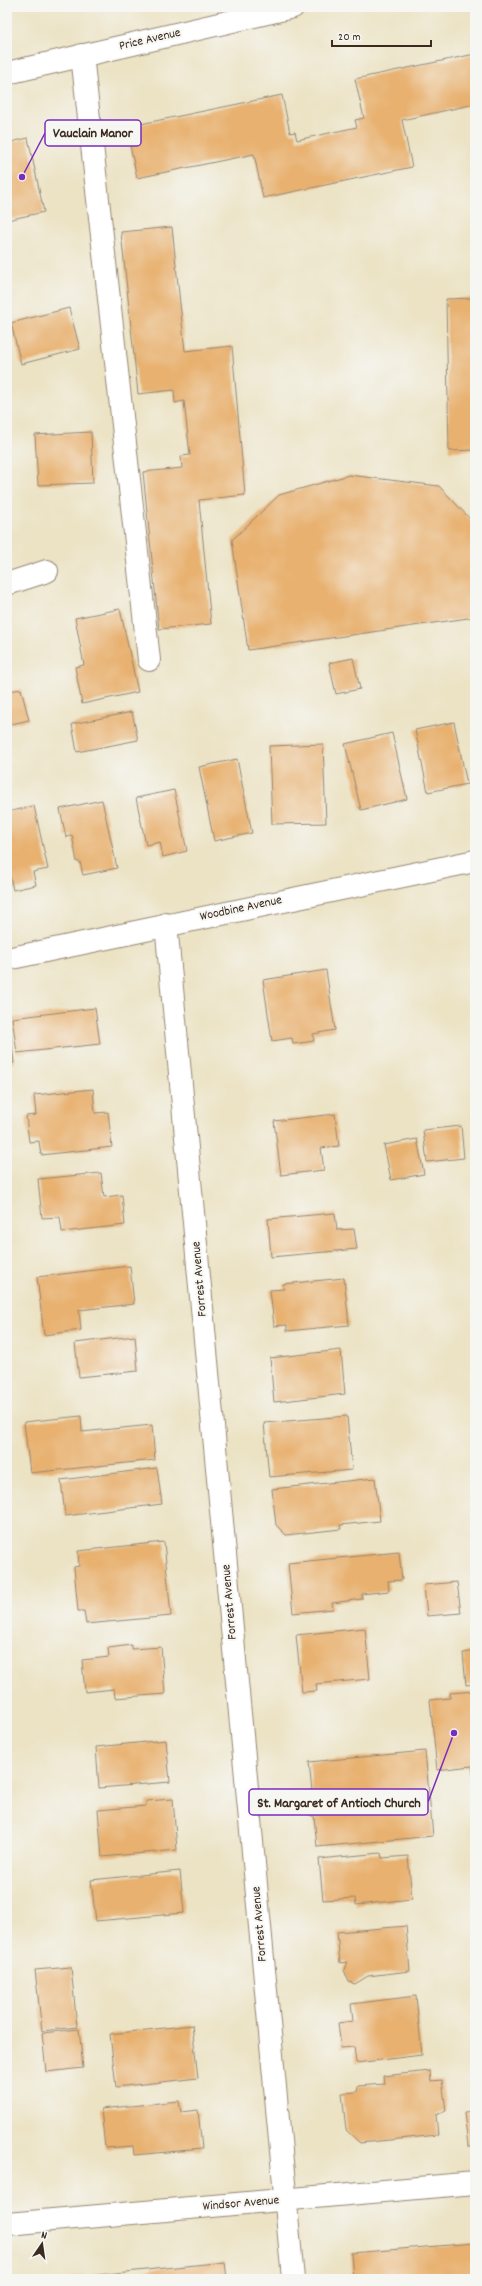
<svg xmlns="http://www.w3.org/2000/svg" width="482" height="2286" font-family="Dekko,sans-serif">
  <rect width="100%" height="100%" fill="#f6f6f2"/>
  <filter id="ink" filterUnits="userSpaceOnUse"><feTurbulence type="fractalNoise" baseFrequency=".025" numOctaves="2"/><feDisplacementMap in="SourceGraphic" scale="8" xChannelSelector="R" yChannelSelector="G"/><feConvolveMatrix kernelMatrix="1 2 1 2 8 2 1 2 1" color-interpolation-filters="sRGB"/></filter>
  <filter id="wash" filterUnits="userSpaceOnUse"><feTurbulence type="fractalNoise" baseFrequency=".012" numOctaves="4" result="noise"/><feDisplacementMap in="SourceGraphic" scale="16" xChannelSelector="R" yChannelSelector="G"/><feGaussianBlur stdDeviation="0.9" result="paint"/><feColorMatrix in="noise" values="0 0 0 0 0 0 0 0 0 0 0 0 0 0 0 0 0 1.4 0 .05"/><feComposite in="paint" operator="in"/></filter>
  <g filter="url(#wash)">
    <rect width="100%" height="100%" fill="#ece3c5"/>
    <g id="blocks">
      <g fill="#e8b16f">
        <path d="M 475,54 L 475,104 L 402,120 L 412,167 L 263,198 L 254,154 L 137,178 L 126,127 L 282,95 L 290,133 L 295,132 L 297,140 L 357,127 L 355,120 L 364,118 L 355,79 Z"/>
        <path d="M 28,138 L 44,212 L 7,220 L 7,143 Z"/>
        <path d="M 172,227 L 185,351 L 232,346 L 245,495 L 199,500 L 211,624 L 159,629 L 143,472 L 182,468 L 181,456 L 190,455 L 184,401 L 175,403 L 174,390 L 138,394 L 121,232 Z"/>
        <path d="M 475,298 L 475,450 L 449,451 L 446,299 Z"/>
        <path d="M 69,308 L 80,349 L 21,364 L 11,323 Z"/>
        <path d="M 91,432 L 93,483 L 38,485 L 35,435 Z"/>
        <path d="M 349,475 L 439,486 L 474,523 L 475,617 L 248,650 L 232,540 L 279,495 Z"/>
        <path d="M 120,609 L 138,692 L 82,704 L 75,667 L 84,665 L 75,618 Z"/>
        <path d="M 353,658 L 360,689 L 336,694 L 329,663 Z"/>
        <path d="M 7,681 L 10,691 L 21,689 L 29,720 L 7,725 Z"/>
        <path d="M 132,712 L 138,740 L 77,752 L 72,724 Z"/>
        <path d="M 454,722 L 467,784 L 428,792 L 415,730 Z"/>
        <path d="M 392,733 L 407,799 L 361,810 L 345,744 Z"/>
        <path d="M 323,744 L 326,823 L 272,824 L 269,746 Z"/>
        <path d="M 237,759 L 252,833 L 214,841 L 199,767 Z"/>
        <path d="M 174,790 L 187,851 L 163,857 L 160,842 L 146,845 L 136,798 Z"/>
        <path d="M 102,800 L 117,868 L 83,875 L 80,862 L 77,862 L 72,835 L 66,837 L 60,809 Z"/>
        <path d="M 34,806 L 48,869 L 33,872 L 36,885 L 13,890 L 7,862 L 7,812 Z"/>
        <path d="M 326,970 L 335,1030 L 313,1034 L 314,1041 L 293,1044 L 292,1038 L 272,1041 L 263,980 Z"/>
        <path d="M 95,1008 L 100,1044 L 17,1053 L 12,1018 Z"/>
        <path d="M 7,1018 L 9,1018 L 14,1063 L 7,1064 Z"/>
        <path d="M 93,1089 L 95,1113 L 108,1112 L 112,1147 L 41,1155 L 39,1141 L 29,1142 L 26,1116 L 36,1115 L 34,1095 Z"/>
        <path d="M 335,1114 L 339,1146 L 321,1148 L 324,1170 L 281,1175 L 274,1121 Z"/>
        <path d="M 461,1126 L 464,1158 L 427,1162 L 423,1130 Z"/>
        <path d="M 417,1139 L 424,1174 L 391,1180 L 384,1145 Z"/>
        <path d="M 101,1173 L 104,1197 L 122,1195 L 125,1225 L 62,1232 L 60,1217 L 42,1218 L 38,1179 Z"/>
        <path d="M 335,1213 L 337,1230 L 354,1229 L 357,1249 L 271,1257 L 268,1219 Z"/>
        <path d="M 130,1266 L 134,1304 L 79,1310 L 81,1330 L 44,1335 L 37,1277 Z"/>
        <path d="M 344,1278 L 349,1325 L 287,1331 L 287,1325 L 274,1326 L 270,1290 L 284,1289 L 283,1284 Z"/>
        <path d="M 135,1336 L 138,1371 L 79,1377 L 75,1343 Z"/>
        <path d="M 341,1350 L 345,1394 L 274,1402 L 270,1358 Z"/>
        <path d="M 81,1416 L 82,1432 L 152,1425 L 155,1460 L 30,1473 L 24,1422 Z"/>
        <path d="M 347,1416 L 352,1470 L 269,1477 L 264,1423 Z"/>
        <path d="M 157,1468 L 162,1504 L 65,1516 L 61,1480 Z"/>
        <path d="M 375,1478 L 380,1521 L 340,1525 L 341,1529 L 286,1535 L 276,1525 L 272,1489 Z"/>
        <path d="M 164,1542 L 171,1616 L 86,1624 L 84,1611 L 78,1611 L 74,1567 L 79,1566 L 78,1551 Z"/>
        <path d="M 399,1552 L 402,1580 L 388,1581 L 389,1591 L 362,1594 L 362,1599 L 332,1603 L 333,1609 L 293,1613 L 288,1563 Z"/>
        <path d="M 457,1582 L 461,1613 L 427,1616 L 424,1585 Z"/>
        <path d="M 365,1628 L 370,1679 L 316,1684 L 317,1691 L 302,1692 L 296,1635 Z"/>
        <path d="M 132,1645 L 132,1649 L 161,1647 L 165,1694 L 115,1698 L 114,1689 L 85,1692 L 82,1660 L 109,1657 L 108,1648 Z"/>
        <path d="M 475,1651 L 475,1684 L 466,1685 L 463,1653 Z"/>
        <path d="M 475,1691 L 475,1781 L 474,1781 L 472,1766 L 437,1770 L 430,1700 L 450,1698 L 450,1693 Z"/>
        <path d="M 166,1740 L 170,1782 L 99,1788 L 96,1747 Z"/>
        <path d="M 425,1751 L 433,1836 L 317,1847 L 314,1816 L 311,1816 L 308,1791 L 312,1791 L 309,1762 Z"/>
        <path d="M 173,1799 L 177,1850 L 102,1857 L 98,1810 L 146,1806 L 146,1801 Z"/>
        <path d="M 381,1853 L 382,1858 L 408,1856 L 412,1899 L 356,1905 L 355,1898 L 323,1900 L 319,1859 Z"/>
        <path d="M 180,1871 L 184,1913 L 96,1921 L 91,1880 Z"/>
        <path d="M 406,1926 L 410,1971 L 368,1976 L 355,1984 L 349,1982 L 344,1970 L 347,1962 L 340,1963 L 337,1932 Z"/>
        <path d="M 71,1967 L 77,2027 L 42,2031 L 35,1970 Z"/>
        <path d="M 416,1996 L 422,2055 L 356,2063 L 354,2047 L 341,2048 L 338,2023 L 353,2021 L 351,2004 Z"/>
        <path d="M 192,2025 L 198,2078 L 116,2087 L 110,2034 Z"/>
        <path d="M 79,2029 L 83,2068 L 46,2072 L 42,2033 Z"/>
        <path d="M 430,2071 L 431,2081 L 442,2080 L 446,2111 L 436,2115 L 438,2135 L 360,2143 L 346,2130 L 342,2093 L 357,2092 L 358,2086 L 384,2084 L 383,2076 Z"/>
        <path d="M 179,2101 L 181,2112 L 198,2110 L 202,2149 L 134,2155 L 133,2146 L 105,2148 L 101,2109 Z"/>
        <path d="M 475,2111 L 475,2146 L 468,2146 L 464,2112 Z"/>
        <path d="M 475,2243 L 475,2279 L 353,2279 L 351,2253 Z"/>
        <path d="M 225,2262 L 227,2279 L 68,2279 L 77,2277 Z"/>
      </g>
    </g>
  </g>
  <g filter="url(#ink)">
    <use href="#blocks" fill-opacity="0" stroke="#948672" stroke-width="1"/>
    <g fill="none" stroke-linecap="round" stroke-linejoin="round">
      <g stroke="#948672" stroke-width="24">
        <g id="minor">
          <path d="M 82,55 L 149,660"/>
          <path d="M 7,73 L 293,7"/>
          <path d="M 7,584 L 47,571"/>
          <path d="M 166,924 L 293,2279"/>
          <path d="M 7,959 L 475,861"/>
          <path d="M 7,2224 L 475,2183"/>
        </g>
      </g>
      <use href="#minor" stroke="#fff" stroke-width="22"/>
    </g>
  </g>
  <g text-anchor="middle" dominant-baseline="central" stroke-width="4" stroke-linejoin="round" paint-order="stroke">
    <g font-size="13" fill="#3b2a1e" stroke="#f6f6f2">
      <text transform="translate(150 40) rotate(-13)">Price Avenue</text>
      <text transform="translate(241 909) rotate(-12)">Woodbine Avenue</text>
      <text transform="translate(200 1279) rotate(-95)">Forrest Avenue</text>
      <text transform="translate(230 1602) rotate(-95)">Forrest Avenue</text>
      <text transform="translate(260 1924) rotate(-95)">Forrest Avenue</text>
      <text transform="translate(241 2204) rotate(-5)">Windsor Avenue</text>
    </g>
  </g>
  <path fill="none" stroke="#7b2cbf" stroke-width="1.5" d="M22 177L45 133M454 1733L428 1802"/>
  <g fill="#7b2cbf" stroke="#f6f6f2" stroke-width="1.5">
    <circle cx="22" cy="177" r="4"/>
    <circle cx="454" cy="1733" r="4"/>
  </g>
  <g fill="#f6f6f2" stroke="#7b2cbf" stroke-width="1.5">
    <rect x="45" y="120" width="96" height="26" rx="4"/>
    <rect x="249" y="1789" width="179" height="26" rx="4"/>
  </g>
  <g font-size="14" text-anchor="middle" font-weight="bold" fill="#3b2a1e">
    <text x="93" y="137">Vauclain Manor</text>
    <text x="339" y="1807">St. Margaret of Antioch Church</text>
  </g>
  <rect width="482" height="2286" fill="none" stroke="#f6f6f2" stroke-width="24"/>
  <g transform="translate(42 2244) rotate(13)" stroke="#f6f6f2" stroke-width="3" paint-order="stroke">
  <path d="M0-3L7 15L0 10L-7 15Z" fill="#3b2a1e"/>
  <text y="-6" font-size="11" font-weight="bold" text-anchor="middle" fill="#3b2a1e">N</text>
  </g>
  <path d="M332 40v6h99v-6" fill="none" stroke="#3b2a1e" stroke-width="2"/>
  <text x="338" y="40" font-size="12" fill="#3b2a1e" stroke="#f6f6f2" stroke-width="3" paint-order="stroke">20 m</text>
</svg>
